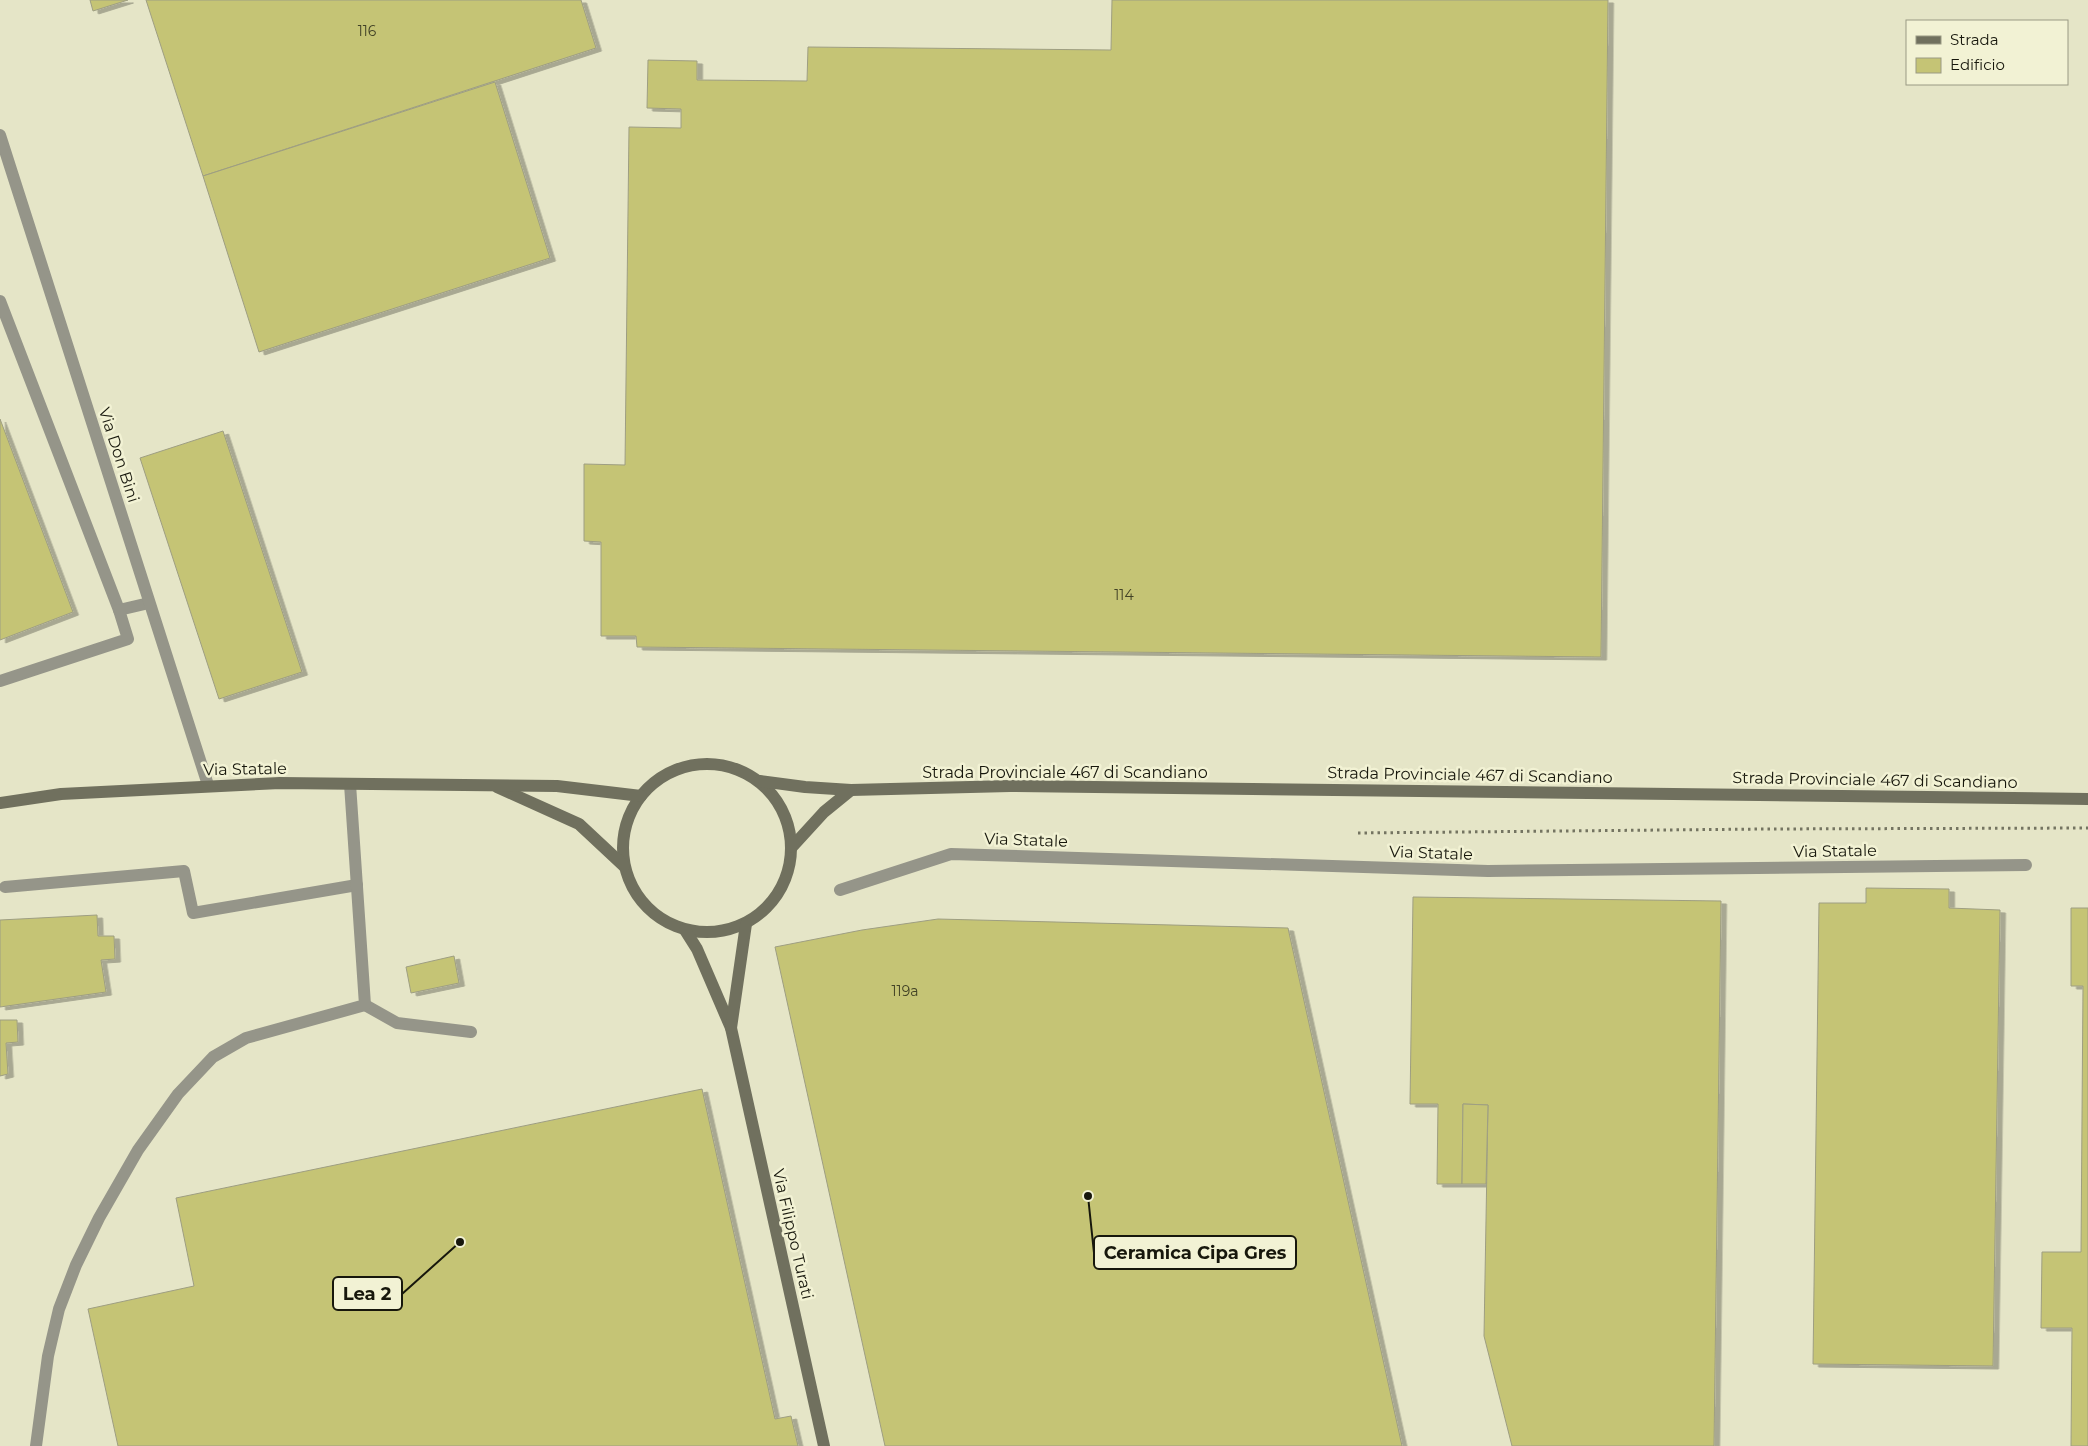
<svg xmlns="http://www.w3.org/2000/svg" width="2088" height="1446" font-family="Montserrat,sans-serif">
  <defs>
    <filter id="shadow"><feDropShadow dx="5.5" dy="3" stdDeviation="0" flood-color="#0004"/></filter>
  </defs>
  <rect width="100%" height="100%" fill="#e5e5c7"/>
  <g fill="#c5c475" stroke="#9e9e82" filter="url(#shadow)">
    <path d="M 90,0 L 128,0 L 93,11 Z"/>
    <path d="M 146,0 L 581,0 L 596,48 L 203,176 Z"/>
    <path d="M 1112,0 L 1608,0 L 1601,657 L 637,647 L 636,636 L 601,636 L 601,542 L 584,541 L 584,464 L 625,465 L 629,127 L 681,128 L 681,109 L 647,108 L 648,60 L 697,61 L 697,80 L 807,81 L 808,47 L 1111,50 Z"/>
    <path d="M 495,82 L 550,258 L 259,352 L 203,176 Z"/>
    <path d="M 0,419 L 73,612 L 0,640 Z"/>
    <path d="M 223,431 L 302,672 L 219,699 L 140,458 Z"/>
    <path d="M 1866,888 L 1949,889 L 1949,908 L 2000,910 L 1993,1366 L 1813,1364 L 1819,903 L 1866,903 Z"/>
    <path d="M 1413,897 L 1721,901 L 1714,1446 L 1512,1446 L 1484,1336 L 1488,1105 L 1463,1104 L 1462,1184 L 1437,1184 L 1438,1104 L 1410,1104 Z"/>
    <path d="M 2071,908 L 2088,908 L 2088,1446 L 2071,1446 L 2072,1328 L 2041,1328 L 2042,1252 L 2081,1252 L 2083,986 L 2071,986 Z"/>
    <path d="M 97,915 L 98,936 L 114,936 L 115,959 L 101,960 L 106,992 L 0,1007 L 0,920 Z"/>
    <path d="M 938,919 L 1288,928 L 1402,1446 L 885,1446 L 775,947 L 862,930 Z"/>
    <path d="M 454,956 L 459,983 L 411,993 L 406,967 Z"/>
    <path d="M 0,1020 L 17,1020 L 18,1042 L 6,1043 L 8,1074 L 0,1076 Z"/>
    <path d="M 702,1089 L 775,1419 L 791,1416 L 798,1446 L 118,1446 L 88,1309 L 194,1286 L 176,1198 Z"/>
    <path d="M 1463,1104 L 1488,1105 L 1486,1184 L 1462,1184 Z"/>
  </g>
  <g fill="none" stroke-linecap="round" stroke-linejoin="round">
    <path stroke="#747461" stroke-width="3" stroke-dasharray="2.5 4" stroke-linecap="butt" d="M 1358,833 L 1765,829 L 2088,828"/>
    <g stroke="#959589" stroke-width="12">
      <path d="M 0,301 L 119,610 L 149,603"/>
      <path d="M 0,681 L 128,639 L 119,610"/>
      <path d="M 5,887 L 184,871 L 193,913 L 357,885"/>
      <path d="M 840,890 L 951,854 L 1488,871 L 2026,865"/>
      <path d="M 365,1005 L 397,1023 L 471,1032"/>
      <path d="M 36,1446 L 48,1356 L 59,1309 L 76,1265 L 99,1218 L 138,1150 L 178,1094 L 213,1057 L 246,1038 L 365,1005 L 350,784"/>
    </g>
    <path stroke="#959589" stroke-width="12" d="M 0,135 L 208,785"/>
    <g stroke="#70705e" stroke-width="12">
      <circle cx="707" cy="848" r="84"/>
      <path d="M 760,781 L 805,787 L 851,790 L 1010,786 L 2088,799"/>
      <path d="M 497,787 L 579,824 L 624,866"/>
      <path d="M 0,803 L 61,794 L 280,783 L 557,786 L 641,796"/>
      <path d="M 792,847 L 824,812 L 851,790"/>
      <path d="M 685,930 L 697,949 L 731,1028 L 824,1446"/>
      <path d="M 731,1028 L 746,924"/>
    </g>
  </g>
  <g text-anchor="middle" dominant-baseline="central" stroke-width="5" stroke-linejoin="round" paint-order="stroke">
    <g font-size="14" fill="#424226">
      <text x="367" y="31">116</text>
      <text x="1124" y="595">114</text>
      <text x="905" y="991">119a</text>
    </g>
    <g font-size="16" fill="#17170c" stroke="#f2f2d4">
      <text transform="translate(119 455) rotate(72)">Via Don Bini</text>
      <text transform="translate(245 769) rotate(-1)">Via Statale</text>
      <text x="1065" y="772">Strada Provinciale 467 di Scandiano</text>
      <text transform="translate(1470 775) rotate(1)">Strada Provinciale 467 di Scandiano</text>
      <text transform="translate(1875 780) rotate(1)">Strada Provinciale 467 di Scandiano</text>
      <text transform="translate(1026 840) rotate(2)">Via Statale</text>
      <text transform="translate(1835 851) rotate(-1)">Via Statale</text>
      <text transform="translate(1431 853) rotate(2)">Via Statale</text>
      <text transform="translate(793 1234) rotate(77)">Via Filippo Turati</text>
    </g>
  </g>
  <path fill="none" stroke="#17170c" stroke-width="2" d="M1088 1196L1094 1253M460 1242L402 1294"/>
  <g fill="#17170c" stroke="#f2f2d4" stroke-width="2">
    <circle cx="1088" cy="1196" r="5"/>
    <circle cx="460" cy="1242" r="5"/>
  </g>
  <g fill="#f2f2d4" stroke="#17170c" stroke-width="2">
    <rect x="1094" y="1236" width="202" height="33" rx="5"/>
    <rect x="333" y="1277" width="69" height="33" rx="5"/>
  </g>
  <g font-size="18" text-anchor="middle" font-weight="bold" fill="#17170c">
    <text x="1195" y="1259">Ceramica Cipa Gres</text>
    <text x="367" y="1300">Lea 2</text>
  </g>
  <rect x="1906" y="20" width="162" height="65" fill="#f2f2d4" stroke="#9a9a84"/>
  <rect x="1916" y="36" width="25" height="8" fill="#70705e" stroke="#9a9a84"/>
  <text x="1950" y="45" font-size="15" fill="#17170c">Strada</text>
  <rect x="1916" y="58" width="25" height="15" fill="#c5c475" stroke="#9a9a84"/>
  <text x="1950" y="70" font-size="15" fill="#17170c">Edificio</text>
</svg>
